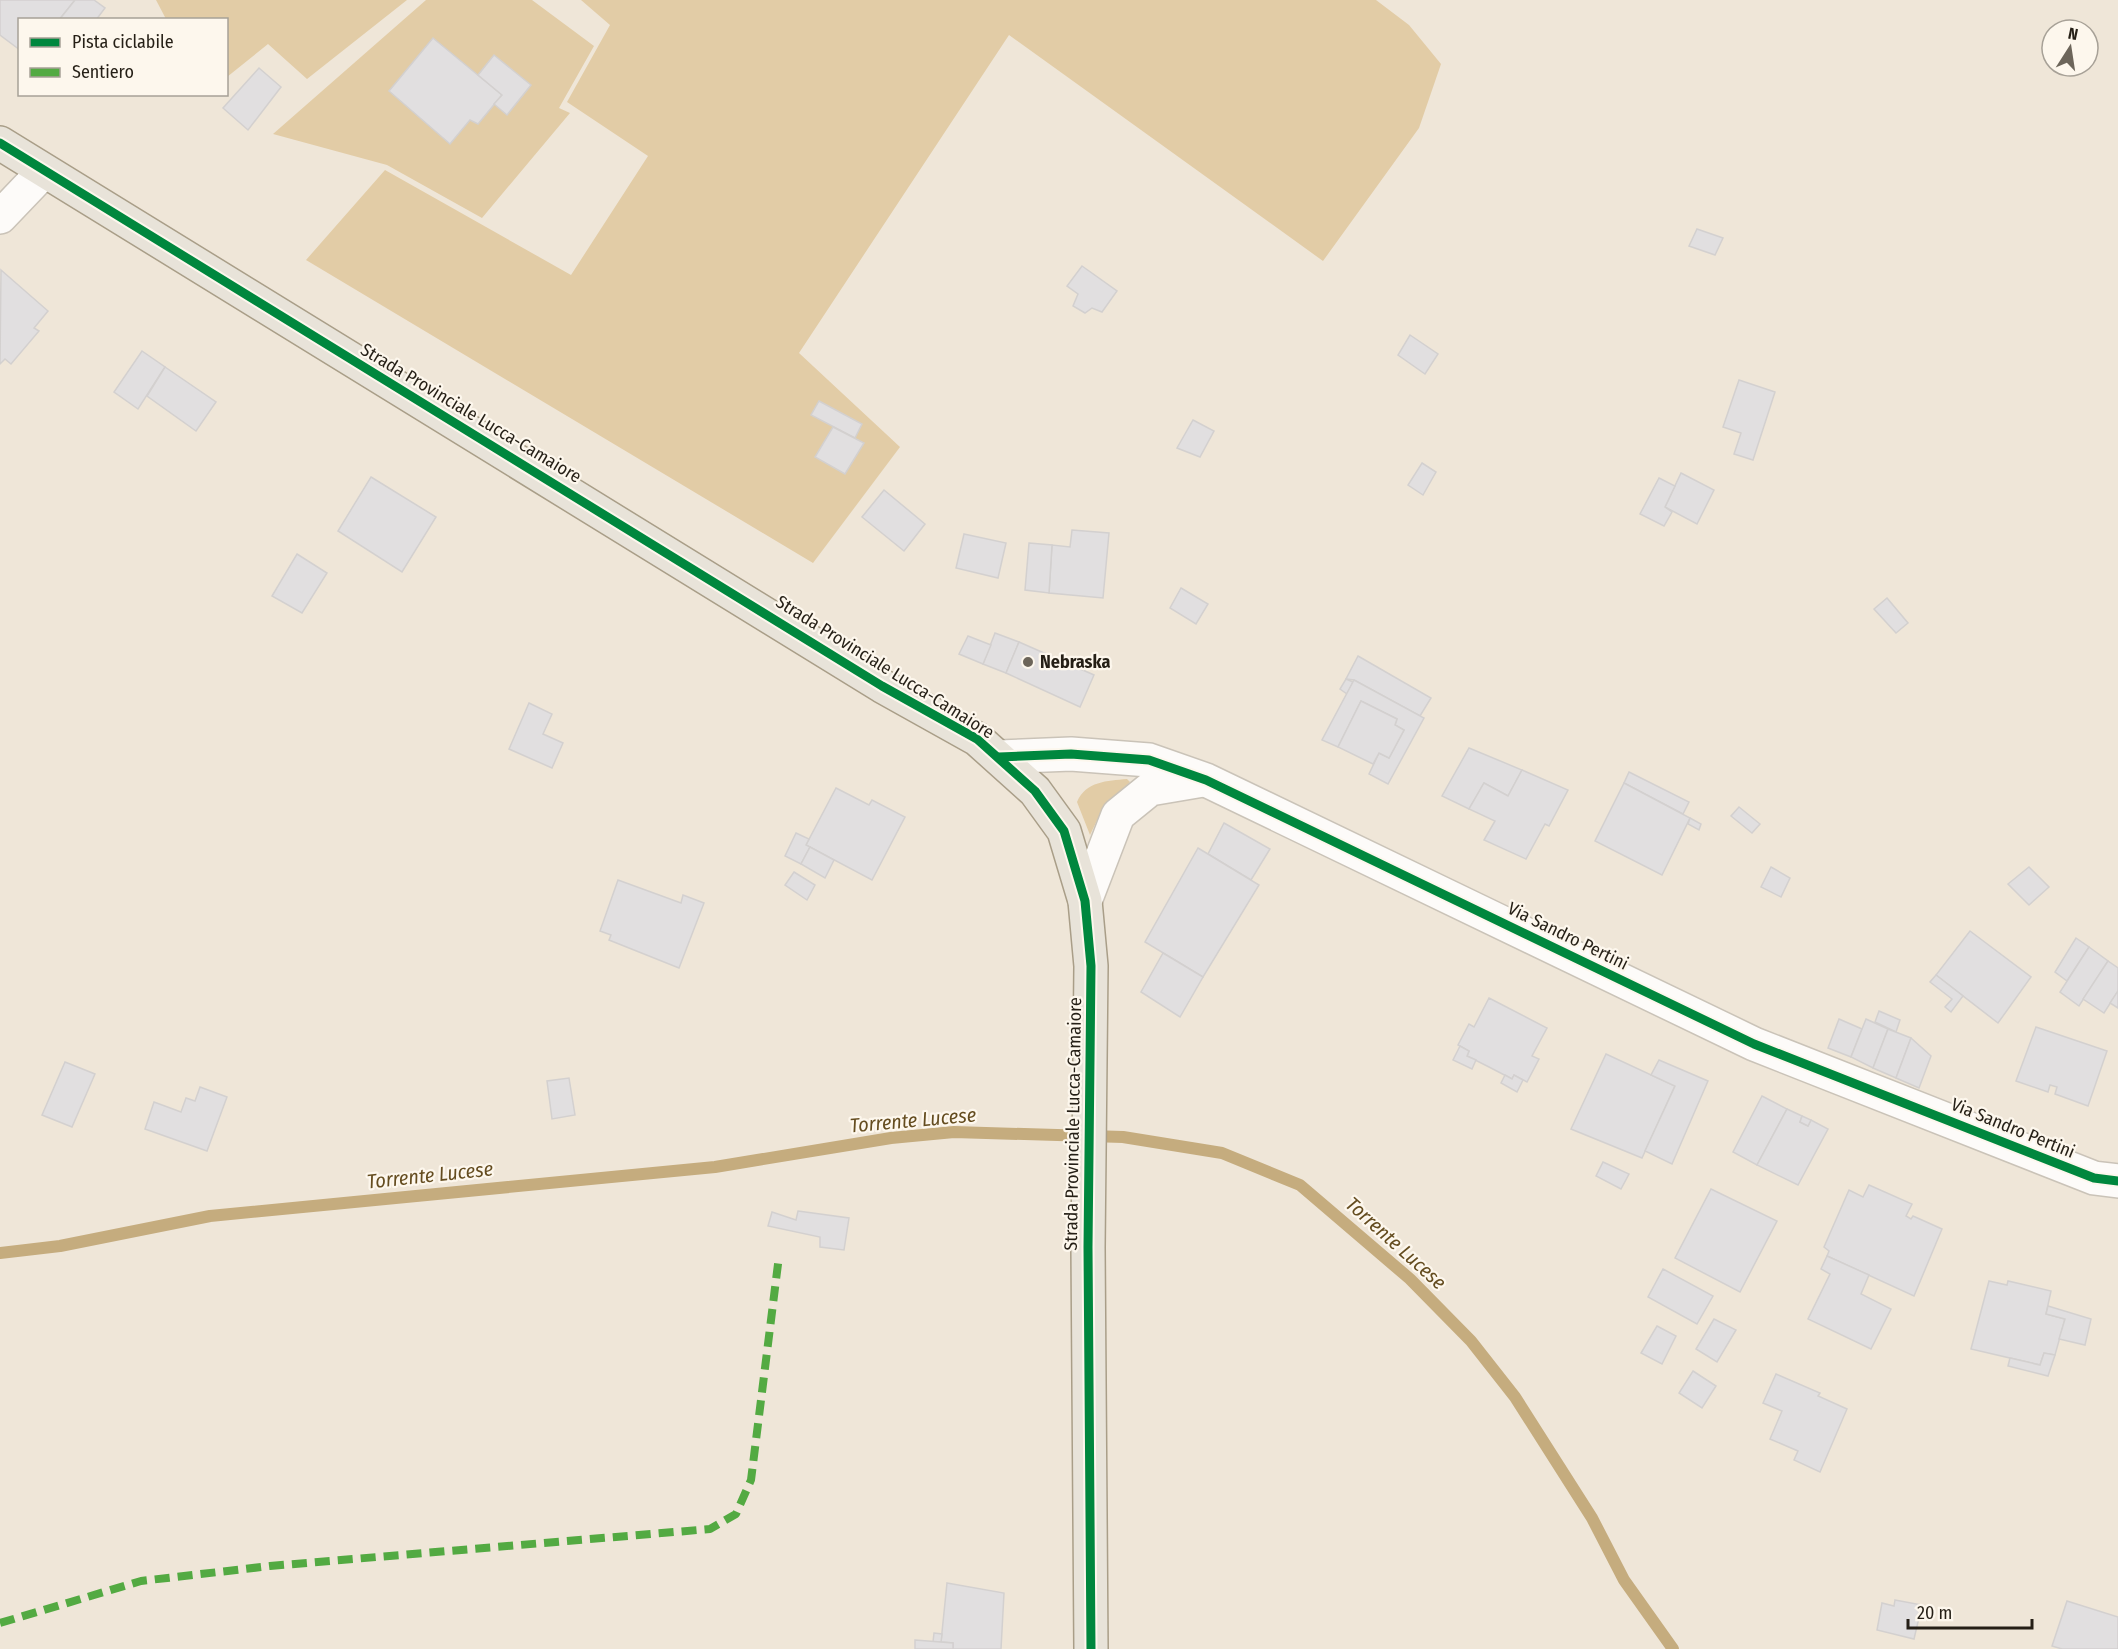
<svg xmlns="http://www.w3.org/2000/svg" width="2118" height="1649" font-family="'Fira Sans Condensed',sans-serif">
  <rect width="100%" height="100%" fill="#efe6d8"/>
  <g fill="#e2cca6">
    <path d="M 156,0 L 407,0 L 307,79 L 268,44 L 227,77 L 226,20 L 166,19 Z"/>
    <path d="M 426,0 L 532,0 L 594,46 L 559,108 L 570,113 L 482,218 L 387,165 L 273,134 Z"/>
    <path d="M 581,0 L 1376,0 L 1409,25 L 1441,64 L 1419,128 L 1323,261 L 1009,35 L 799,353 L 900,447 L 813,563 L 306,260 L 385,170 L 571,275 L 648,156 L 567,102 L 610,25 Z"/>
    <path d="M 1127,779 L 1130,782 L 1101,812 L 1090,835 L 1077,802 C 1086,781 1107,781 1127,779 Z"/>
  </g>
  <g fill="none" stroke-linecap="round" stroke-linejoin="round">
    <path stroke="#c5ac7e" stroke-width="12" d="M 0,1253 L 60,1246 L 210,1216 L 715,1167 L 891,1138 L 954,1132 L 1123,1137 L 1222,1153 L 1300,1185 L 1410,1279 L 1471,1341 L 1515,1397 L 1592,1518 L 1624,1580 L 1673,1649"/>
  </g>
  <g fill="#e1dfe0" stroke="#d3d0cf" stroke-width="1.5">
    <path d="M 0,0 L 75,0 L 59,20 L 20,20 L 20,50 L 0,35 Z"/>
    <path d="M 75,0 L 94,0 L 105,8 L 96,20 L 59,20 Z"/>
    <path d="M 433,38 L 502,95 L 478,124 L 470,120 L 450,144 L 389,91 Z"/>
    <path d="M 494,55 L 531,85 L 507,115 L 494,104 L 502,95 L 478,75 Z"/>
    <path d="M 259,68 L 281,87 L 248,130 L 223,108 Z"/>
    <path d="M 1697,229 L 1723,238 L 1715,255 L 1689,246 Z"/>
    <path d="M 1082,266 L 1117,291 L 1102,312 L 1092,308 L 1085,313 L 1073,306 L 1078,294 L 1067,286 Z"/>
    <path d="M 1,270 L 48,311 L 34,328 L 39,331 L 11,364 L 5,359 L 0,364 Z"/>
    <path d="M 1410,335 L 1438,354 L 1425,374 L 1398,355 Z"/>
    <path d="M 142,351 L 165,367 L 138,409 L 114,392 Z"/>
    <path d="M 165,367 L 216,402 L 196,431 L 147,396 Z"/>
    <path d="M 1739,380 L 1775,392 L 1753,460 L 1734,454 L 1741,433 L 1723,427 Z"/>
    <path d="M 819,401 L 862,424 L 855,438 L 811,415 Z"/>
    <path d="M 1193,420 L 1214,431 L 1200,457 L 1177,448 Z"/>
    <path d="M 833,427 L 864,443 L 845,474 L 815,457 Z"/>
    <path d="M 1422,463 L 1436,472 L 1423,495 L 1408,485 Z"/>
    <path d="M 1681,473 L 1714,490 L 1697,524 L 1665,507 Z"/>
    <path d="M 371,477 L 436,517 L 402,572 L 338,531 Z"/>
    <path d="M 1659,478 L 1675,486 L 1665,507 L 1672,512 L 1664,526 L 1640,514 Z"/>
    <path d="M 884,490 L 925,524 L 904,551 L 862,517 Z"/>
    <path d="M 1072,530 L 1109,533 L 1103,598 L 1049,593 L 1052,545 L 1070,547 Z"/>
    <path d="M 964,534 L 1006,543 L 998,578 L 956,568 Z"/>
    <path d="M 1029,543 L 1052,545 L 1049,593 L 1025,590 Z"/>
    <path d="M 297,554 L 327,573 L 302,613 L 272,596 Z"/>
    <path d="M 1181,588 L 1208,604 L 1196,624 L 1170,608 Z"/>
    <path d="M 1887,598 L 1908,623 L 1896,633 L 1874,609 Z"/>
    <path d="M 995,633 L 1019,642 L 1006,673 L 983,664 Z"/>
    <path d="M 968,636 L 991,645 L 983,664 L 959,654 Z"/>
    <path d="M 1019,642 L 1094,675 L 1080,707 L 1006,673 Z"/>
    <path d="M 1358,656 L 1431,698 L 1420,716 L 1354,680 L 1346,679 Z"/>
    <path d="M 1346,679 L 1353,682 L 1347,694 L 1340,689 Z"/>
    <path d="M 1354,680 L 1424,718 L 1388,784 L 1369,774 L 1379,753 L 1389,758 L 1404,730 L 1395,725 L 1397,719 L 1361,701 L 1338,747 L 1322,740 Z"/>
    <path d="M 1361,701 L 1397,719 L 1395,725 L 1404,730 L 1389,758 L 1379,753 L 1373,764 L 1338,747 Z"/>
    <path d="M 529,703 L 552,714 L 543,734 L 563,743 L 552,768 L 509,749 Z"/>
    <path d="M 1469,748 L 1522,770 L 1508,796 L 1484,783 L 1469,809 L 1442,796 Z"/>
    <path d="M 1522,770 L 1568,790 L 1549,826 L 1545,824 L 1526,859 L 1484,840 L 1495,821 L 1469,809 L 1484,783 L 1508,796 Z"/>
    <path d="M 1629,772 L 1689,802 L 1683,814 L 1624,783 Z"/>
    <path d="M 1624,783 L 1690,818 L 1662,875 L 1595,841 Z"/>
    <path d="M 836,788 L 869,805 L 872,800 L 905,817 L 872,880 L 806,845 Z"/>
    <path d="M 1739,807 L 1760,824 L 1752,833 L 1731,816 Z"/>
    <path d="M 1690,818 L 1701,824 L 1699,830 L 1688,824 Z"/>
    <path d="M 1224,823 L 1270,849 L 1251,880 L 1208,854 Z"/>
    <path d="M 796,833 L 809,839 L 806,845 L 810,847 L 801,864 L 785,856 Z"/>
    <path d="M 810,847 L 834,860 L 825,878 L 801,864 Z"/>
    <path d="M 1198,848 L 1259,885 L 1203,977 L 1145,942 Z"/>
    <path d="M 1771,867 L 1790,878 L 1781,897 L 1761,887 Z"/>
    <path d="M 2029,867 L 2049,887 L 2029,905 L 2008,884 Z"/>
    <path d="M 794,872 L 815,885 L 807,900 L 785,885 Z"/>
    <path d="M 618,880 L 681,903 L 683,895 L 704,903 L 679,968 L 609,940 L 611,935 L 600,931 Z"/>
    <path d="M 1970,931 L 2031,977 L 1998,1023 L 1936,975 Z"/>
    <path d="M 2076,938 L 2089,947 L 2067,981 L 2055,972 Z"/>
    <path d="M 2089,947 L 2108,961 L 2079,1006 L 2060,992 Z"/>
    <path d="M 1163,953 L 1203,977 L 1180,1017 L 1141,992 Z"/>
    <path d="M 2108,961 L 2118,968 L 2118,991 L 2104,1013 L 2083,999 Z"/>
    <path d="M 1936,975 L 1963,996 L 1951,1012 L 1945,1007 L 1952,999 L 1930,982 Z"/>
    <path d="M 2118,991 L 2118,1008 L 2110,1003 Z"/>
    <path d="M 1489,998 L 1547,1028 L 1532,1056 L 1539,1059 L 1527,1082 L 1514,1075 L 1512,1079 L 1489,1067 L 1467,1056 L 1469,1051 L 1458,1045 L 1469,1024 L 1474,1027 Z"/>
    <path d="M 1879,1011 L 1900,1020 L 1896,1032 L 1875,1022 Z"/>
    <path d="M 1839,1019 L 1862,1029 L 1851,1057 L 1828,1048 Z"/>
    <path d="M 1866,1019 L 1888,1029 L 1873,1068 L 1851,1057 Z"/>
    <path d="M 2036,1027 L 2107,1051 L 2088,1106 L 2055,1094 L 2057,1087 L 2050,1085 L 2048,1092 L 2016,1081 Z"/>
    <path d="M 1888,1029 L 1911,1038 L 1896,1078 L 1873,1068 Z"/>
    <path d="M 1911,1038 L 1931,1056 L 1919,1088 L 1896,1078 Z"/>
    <path d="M 1460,1046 L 1469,1051 L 1467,1056 L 1476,1060 L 1472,1069 L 1453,1060 Z"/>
    <path d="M 1606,1054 L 1675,1086 L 1642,1158 L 1571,1129 Z"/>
    <path d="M 1659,1060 L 1708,1081 L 1672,1164 L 1645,1151 L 1675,1086 L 1651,1075 Z"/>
    <path d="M 65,1062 L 95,1074 L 72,1127 L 42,1115 Z"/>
    <path d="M 1505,1075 L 1512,1079 L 1514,1075 L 1523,1080 L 1517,1092 L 1501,1083 Z"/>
    <path d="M 569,1078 L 575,1115 L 552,1119 L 547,1081 Z"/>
    <path d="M 200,1087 L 227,1097 L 207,1151 L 145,1129 L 154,1102 L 181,1112 L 186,1098 L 195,1101 Z"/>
    <path d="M 1762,1096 L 1787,1109 L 1757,1165 L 1733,1152 Z"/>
    <path d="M 1787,1109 L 1802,1116 L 1800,1122 L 1808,1126 L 1811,1120 L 1828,1129 L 1798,1185 L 1757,1165 Z"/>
    <path d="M 1802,1116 L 1811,1120 L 1808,1126 L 1800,1122 Z"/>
    <path d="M 1603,1162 L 1629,1174 L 1621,1189 L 1596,1176 Z"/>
    <path d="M 1869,1185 L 1912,1204 L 1906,1216 L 1911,1219 L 1913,1216 L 1942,1229 L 1914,1296 L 1827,1256 L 1829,1251 L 1824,1247 L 1849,1190 L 1863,1197 Z"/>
    <path d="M 1711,1189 L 1777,1221 L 1740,1292 L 1675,1258 Z"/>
    <path d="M 798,1211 L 849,1218 L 844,1250 L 820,1247 L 820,1237 L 768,1226 L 772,1212 L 796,1220 Z"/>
    <path d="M 1827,1256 L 1869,1275 L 1861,1294 L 1891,1309 L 1871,1349 L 1808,1319 L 1830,1274 L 1821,1269 Z"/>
    <path d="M 1663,1269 L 1713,1296 L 1697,1324 L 1648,1297 Z"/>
    <path d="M 1989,1281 L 2007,1285 L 2008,1281 L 2051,1291 L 2046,1314 L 2065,1319 L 2055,1355 L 2044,1353 L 2040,1365 L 1971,1349 Z"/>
    <path d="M 2048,1306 L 2091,1319 L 2085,1345 L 2059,1339 L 2065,1319 L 2046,1314 Z"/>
    <path d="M 1714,1319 L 1736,1330 L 1717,1362 L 1696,1349 Z"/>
    <path d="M 1657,1326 L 1676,1336 L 1662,1364 L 1641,1353 Z"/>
    <path d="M 2044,1353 L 2055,1355 L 2048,1376 L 2008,1366 L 2010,1358 L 2040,1365 Z"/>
    <path d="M 1693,1371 L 1716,1386 L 1702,1408 L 1679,1393 Z"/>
    <path d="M 1776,1374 L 1820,1393 L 1818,1396 L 1847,1409 L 1820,1472 L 1794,1460 L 1798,1451 L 1770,1439 L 1782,1411 L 1763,1403 Z"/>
    <path d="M 947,1583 L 1004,1593 L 1001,1649 L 953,1649 L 953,1643 L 941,1642 Z"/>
    <path d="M 1895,1600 L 1922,1605 L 1914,1639 L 1877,1630 L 1882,1603 L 1894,1606 Z"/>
    <path d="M 2067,1601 L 2118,1617 L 2118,1649 L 2062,1649 L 2052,1646 Z"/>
    <path d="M 934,1633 L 942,1634 L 941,1642 L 933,1642 Z"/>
    <path d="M 915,1640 L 953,1643 L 953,1649 L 915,1649 Z"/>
  </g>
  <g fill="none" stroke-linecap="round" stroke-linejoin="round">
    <g stroke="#cac3b8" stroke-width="36">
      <g id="minor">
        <path d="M 0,217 L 44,171"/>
        <path d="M 999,757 L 1071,754 L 1149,760 L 1206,780 L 1754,1044 L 2094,1178 L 2118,1181"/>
        <path d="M 1085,901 L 1118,815 L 1150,789 L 1203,780"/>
      </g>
    </g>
    <g stroke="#a99e88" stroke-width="36">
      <path id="major" d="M 0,143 L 882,686 L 977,739 L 1035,791 L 1064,831 L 1085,901 L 1091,966 L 1088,1247 L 1091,1649"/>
    </g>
    <use href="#minor" stroke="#fdfbf9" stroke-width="33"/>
    <use href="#major" stroke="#e8e3d9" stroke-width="33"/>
    <path stroke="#53aa42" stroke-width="8" stroke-dasharray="15 8" stroke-linecap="butt" d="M 0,1623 L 141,1581 L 270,1566 L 710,1529 L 736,1514 L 751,1480 L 779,1256"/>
    <g stroke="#fdf7ed" stroke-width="13">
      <g id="cycleway">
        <path d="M 0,143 L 882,686 L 977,739 L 1035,791 L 1064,831 L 1085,901 L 1091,966 L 1088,1247 L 1091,1649"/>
        <path d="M 999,757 L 1071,754 L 1149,760 L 1206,780 L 1754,1044 L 2094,1178 L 2118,1181"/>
      </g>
    </g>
    <use href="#cycleway" stroke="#00873e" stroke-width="9"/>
  </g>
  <circle fill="#6c655a" stroke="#fdf7ed" stroke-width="2" cx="1028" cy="662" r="6"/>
  <g text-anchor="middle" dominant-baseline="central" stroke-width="4.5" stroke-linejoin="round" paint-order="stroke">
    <g font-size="18" fill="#251f16" stroke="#fdf7ed">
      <text transform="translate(471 413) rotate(31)">Strada Provinciale Lucca-Camaiore</text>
      <text transform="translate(885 667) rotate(32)">Strada Provinciale Lucca-Camaiore</text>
      <text transform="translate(1568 936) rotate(26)">Via Sandro Pertini</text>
      <text transform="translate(1073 1124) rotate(-89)">Strada Provinciale Lucca-Camaiore</text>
      <text transform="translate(2013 1128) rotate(22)">Via Sandro Pertini</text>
    </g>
    <g font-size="18" font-weight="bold" fill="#251f16" stroke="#fdf7ed" text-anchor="start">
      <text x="1040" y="662">Nebraska</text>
    </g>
    <g font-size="20" font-style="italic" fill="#644c1f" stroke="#fdf7ed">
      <text transform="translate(913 1120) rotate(-5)">Torrente Lucese</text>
      <text transform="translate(430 1175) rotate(-6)">Torrente Lucese</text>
      <text transform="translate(1396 1243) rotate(42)">Torrente Lucese</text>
    </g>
  </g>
  <rect x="18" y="18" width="210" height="78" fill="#fdf7ed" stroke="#a7a197" stroke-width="1.5"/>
  <rect x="30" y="38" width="30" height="9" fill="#00873e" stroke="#a7a197" stroke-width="1.5"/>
  <text x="72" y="48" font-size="18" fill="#251f16">Pista ciclabile</text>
  <rect x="30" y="68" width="30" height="9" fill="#53aa42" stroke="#a7a197" stroke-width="1.5"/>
  <text x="72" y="78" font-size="18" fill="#251f16">Sentiero</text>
  <g transform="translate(2070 48) rotate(12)"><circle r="28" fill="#fdf7ed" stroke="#a7a197" stroke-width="1.5"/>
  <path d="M0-4.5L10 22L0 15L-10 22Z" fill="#6c655a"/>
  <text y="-9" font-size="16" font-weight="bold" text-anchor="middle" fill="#251f16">N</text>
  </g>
  <path d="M1908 1619v9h124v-9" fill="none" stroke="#251f16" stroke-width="3"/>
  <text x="1917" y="1619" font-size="18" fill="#251f16" stroke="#fdf7ed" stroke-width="4.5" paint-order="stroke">20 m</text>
</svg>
